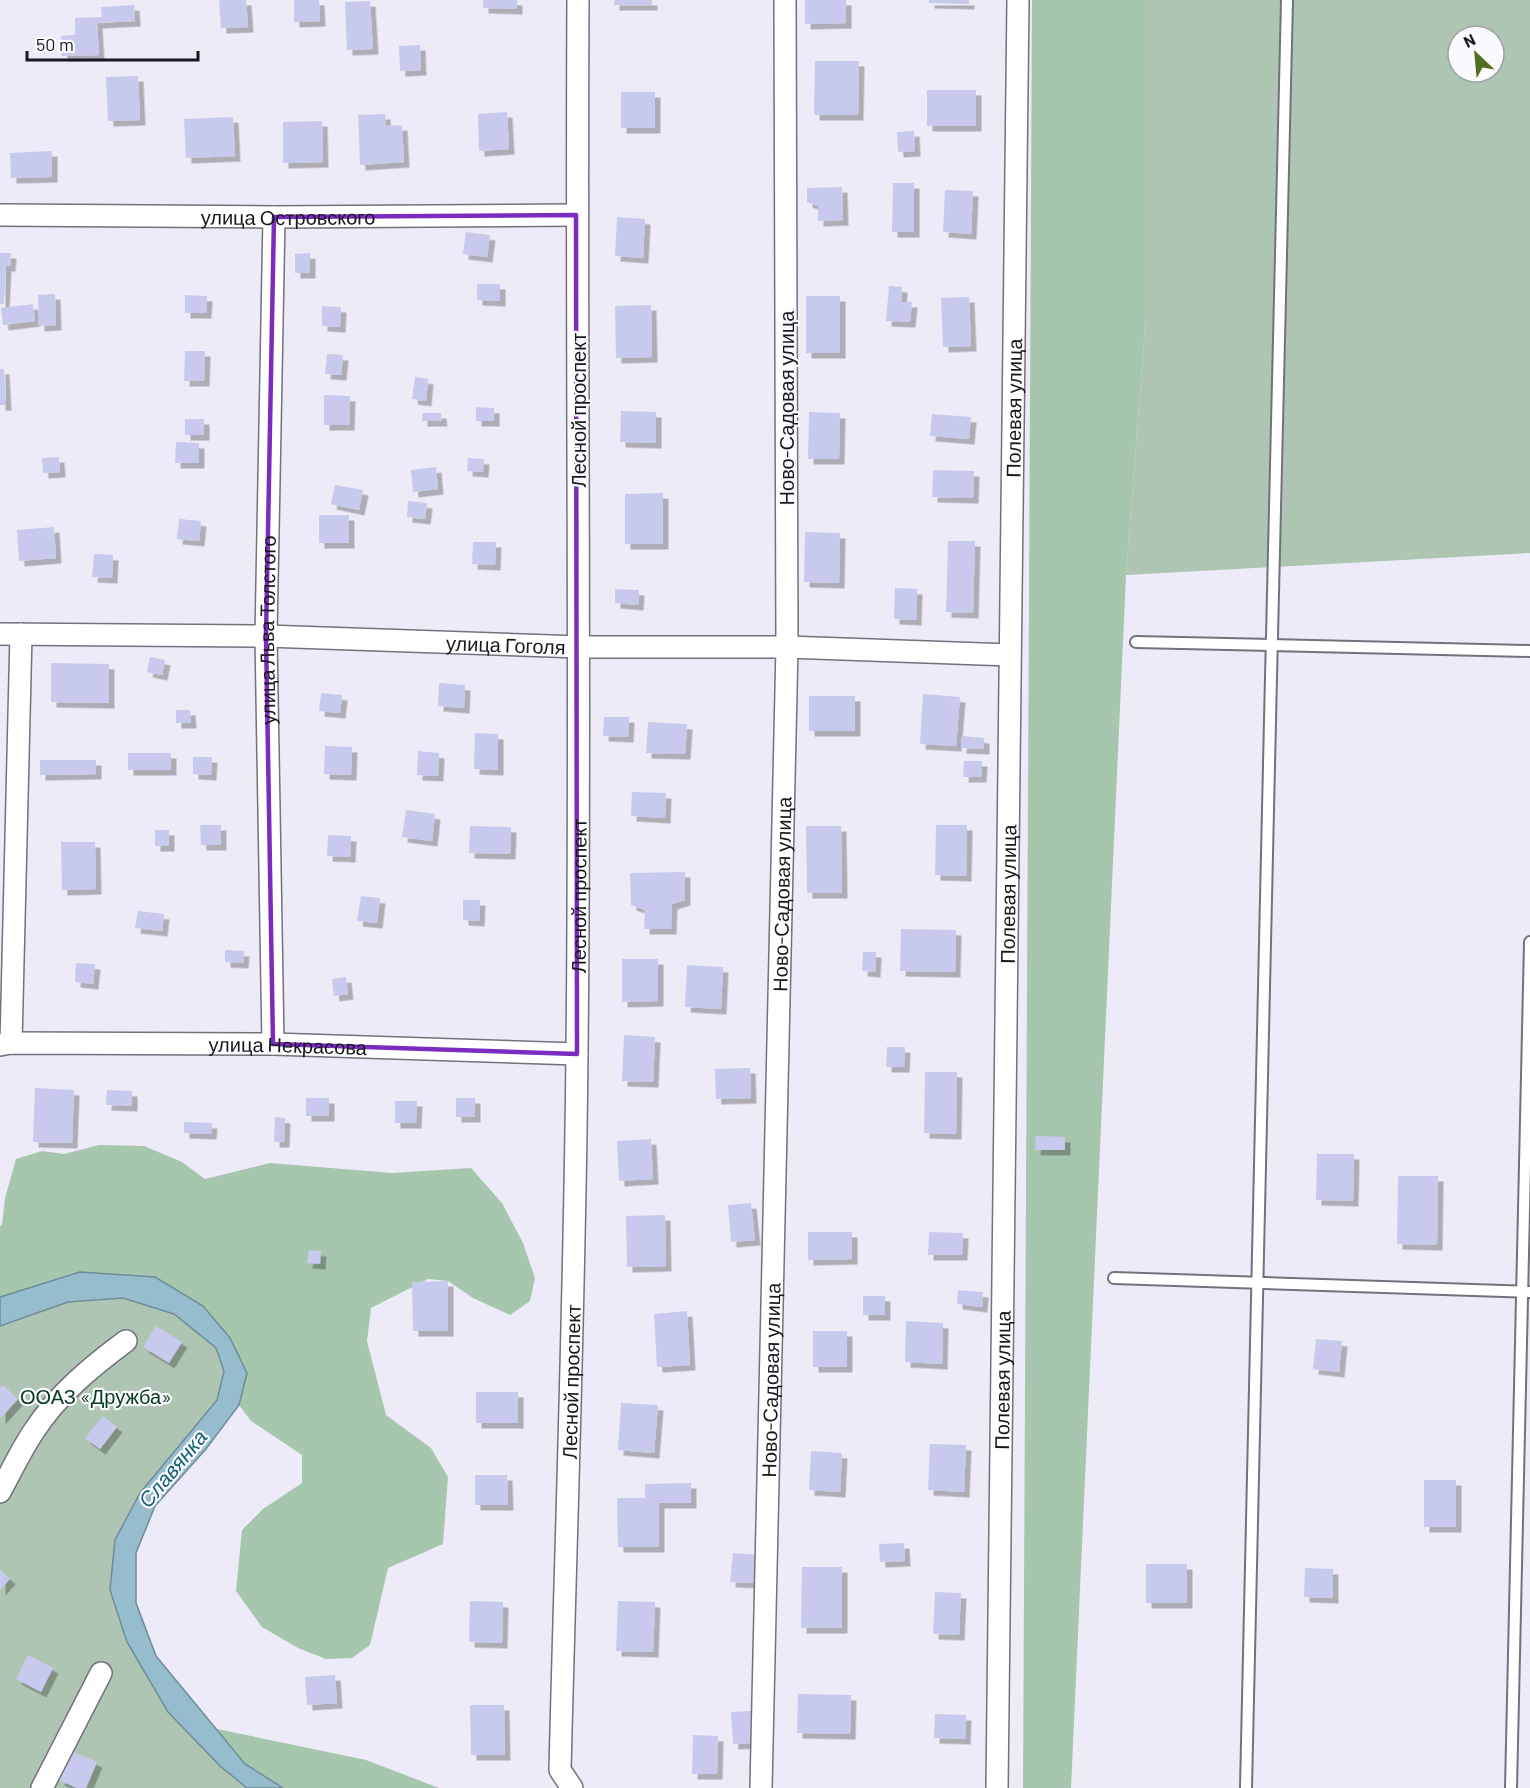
<svg xmlns="http://www.w3.org/2000/svg" width="1530" height="1788" font-family="Barlow,sans-serif">
  <defs>
    <filter id="shadow"><feDropShadow dx="5.5" dy="5.5" stdDeviation="0" flood-color="#0004"/></filter>
  </defs>
  <rect width="100%" height="100%" fill="#edebf7"/>
  <g fill="#aec5b3" fill-rule="evenodd">
    <path d="M 1146,0 L 1530,0 L 1530,553 L 1126,575 L 1146,315 ZM 1458,36 L 1494,36 L 1494,72 L 1458,72 Z"/>
    <path d="M 123,1298 L 174,1314 L 216,1348 L 224,1371 L 217,1400 L 140,1493 L 115,1540 L 168,1712 L 220,1766 L 247,1788 L 0,1788 L 0,1326 L 68,1302 Z"/>
  </g>
  <g fill="#a6c6ad">
    <path d="M 1032,0 L 1146,0 L 1146,315 L 1126,575 L 1071,1788 L 1023,1788 Z"/>
    <path d="M 99,1145 L 144,1146 L 182,1162 L 205,1179 L 270,1163 L 392,1173 L 471,1168 L 502,1203 L 523,1243 L 535,1278 L 530,1301 L 510,1315 L 473,1298 L 448,1281 L 428,1279 L 371,1308 L 367,1341 L 386,1415 L 431,1448 L 448,1477 L 443,1544 L 388,1568 L 370,1645 L 352,1658 L 326,1659 L 298,1648 L 262,1627 L 236,1591 L 242,1530 L 263,1509 L 302,1483 L 302,1455 L 251,1421 L 239,1405 L 247,1373 L 230,1338 L 203,1306 L 155,1277 L 0,1297 L 0,1226 L 2,1225 L 5,1198 L 16,1159 L 42,1151 L 64,1154 Z"/>
    <path d="M 217,1729 L 366,1760 L 439,1788 L 283,1788 L 245,1764 Z"/>
  </g>
  <path fill="#95bdce" stroke="#708c99" stroke-width="1.5" d="M 80,1272 L 155,1277 L 203,1306 L 230,1338 L 247,1373 L 239,1405 L 206,1449 L 155,1506 L 136,1553 L 136,1603 L 156,1656 L 245,1764 L 283,1788 L 247,1788 L 220,1766 L 168,1712 L 127,1642 L 110,1590 L 115,1540 L 140,1493 L 217,1400 L 224,1371 L 216,1348 L 174,1314 L 123,1298 L 68,1302 L 0,1326 L 0,1297 Z"/>
  <g fill="#c8caed" filter="url(#shadow)">
    <path d="M 219,0 L 246,0 L 248,27 L 221,28 Z"/>
    <path d="M 294,0 L 319,0 L 320,21 L 294,22 Z"/>
    <path d="M 483,0 L 517,0 L 517,9 L 483,8 Z"/>
    <rect x="614" y="0" width="38" height="5"/>
    <path d="M 805,0 L 846,0 L 846,23 L 805,24 Z"/>
    <path d="M 929,0 L 969,0 L 969,4 L 929,3 Z"/>
    <path d="M 370,1 L 373,49 L 347,50 L 345,2 Z"/>
    <path d="M 134,5 L 135,21 L 97,23 L 99,55 L 62,56 L 61,36 L 75,35 L 75,18 L 102,17 L 101,7 Z"/>
    <path d="M 420,45 L 421,70 L 400,71 L 399,46 Z"/>
    <path d="M 815,61 L 859,61 L 858,115 L 814,115 Z"/>
    <path d="M 138,76 L 140,120 L 108,121 L 106,77 Z"/>
    <rect x="927" y="90" width="49" height="36"/>
    <rect x="621" y="92" width="34" height="36"/>
    <path d="M 507,112 L 509,149 L 479,151 L 478,114 Z"/>
    <path d="M 385,114 L 386,126 L 402,125 L 404,162 L 360,165 L 358,115 Z"/>
    <path d="M 233,117 L 235,156 L 186,158 L 184,119 Z"/>
    <path d="M 322,121 L 323,162 L 283,163 L 283,122 Z"/>
    <path d="M 914,131 L 915,151 L 898,152 L 897,132 Z"/>
    <path d="M 52,151 L 52,177 L 11,178 L 10,153 Z"/>
    <path d="M 893,183 L 914,183 L 914,232 L 892,232 Z"/>
    <path d="M 842,187 L 843,220 L 818,221 L 818,206 L 807,202 L 807,188 Z"/>
    <path d="M 945,190 L 973,191 L 971,234 L 943,232 Z"/>
    <path d="M 617,217 L 645,219 L 643,258 L 615,256 Z"/>
    <path d="M 466,232 L 490,235 L 487,257 L 463,254 Z"/>
    <path d="M 0,253 L 11,253 L 10,266 L 6,266 L 4,304 L 0,304 Z"/>
    <path d="M 310,253 L 310,273 L 295,273 L 295,254 Z"/>
    <path d="M 477,284 L 500,284 L 500,301 L 477,300 Z"/>
    <path d="M 889,286 L 902,287 L 901,302 L 912,302 L 910,322 L 886,321 Z"/>
    <path d="M 55,294 L 56,325 L 39,326 L 38,295 Z"/>
    <path d="M 185,295 L 207,296 L 206,313 L 185,313 Z"/>
    <rect x="806" y="296" width="34" height="57"/>
    <path d="M 969,297 L 971,346 L 943,347 L 941,298 Z"/>
    <path d="M 33,304 L 35,321 L 3,325 L 1,308 Z"/>
    <path d="M 651,305 L 652,357 L 616,358 L 615,306 Z"/>
    <path d="M 322,306 L 341,307 L 340,327 L 322,326 Z"/>
    <path d="M 185,351 L 205,351 L 204,381 L 184,381 Z"/>
    <path d="M 327,354 L 343,355 L 341,375 L 325,374 Z"/>
    <path d="M 0,369 L 4,369 L 6,405 L 0,405 Z"/>
    <path d="M 415,377 L 428,379 L 426,401 L 412,399 Z"/>
    <path d="M 324,395 L 350,396 L 349,425 L 324,425 Z"/>
    <path d="M 476,407 L 494,408 L 494,421 L 476,421 Z"/>
    <path d="M 621,411 L 656,412 L 656,443 L 620,442 Z"/>
    <path d="M 809,412 L 840,413 L 839,459 L 808,459 Z"/>
    <path d="M 422,413 L 441,413 L 442,421 L 422,421 Z"/>
    <path d="M 932,414 L 971,417 L 969,439 L 930,436 Z"/>
    <rect x="185" y="419" width="19" height="16"/>
    <path d="M 176,442 L 199,443 L 199,463 L 175,463 Z"/>
    <path d="M 59,457 L 60,472 L 43,473 L 42,458 Z"/>
    <path d="M 468,458 L 484,459 L 483,472 L 467,471 Z"/>
    <path d="M 436,467 L 438,489 L 413,492 L 411,470 Z"/>
    <path d="M 933,470 L 974,471 L 973,498 L 932,497 Z"/>
    <path d="M 335,485 L 363,490 L 359,510 L 331,504 Z"/>
    <path d="M 663,493 L 663,544 L 625,544 L 625,494 Z"/>
    <path d="M 408,501 L 427,503 L 425,519 L 407,517 Z"/>
    <rect x="319" y="515" width="30" height="28"/>
    <path d="M 179,519 L 201,521 L 199,541 L 177,539 Z"/>
    <path d="M 54,527 L 56,558 L 19,561 L 17,530 Z"/>
    <path d="M 805,532 L 840,533 L 839,583 L 804,582 Z"/>
    <path d="M 948,541 L 975,541 L 973,613 L 946,612 Z"/>
    <path d="M 473,542 L 496,542 L 495,565 L 472,564 Z"/>
    <path d="M 94,554 L 113,555 L 112,578 L 92,577 Z"/>
    <path d="M 895,588 L 917,589 L 916,620 L 894,619 Z"/>
    <path d="M 615,589 L 639,590 L 638,605 L 615,603 Z"/>
    <path d="M 150,657 L 165,660 L 162,675 L 147,672 Z"/>
    <path d="M 51,663 L 109,664 L 109,703 L 51,702 Z"/>
    <path d="M 439,683 L 465,685 L 464,708 L 438,706 Z"/>
    <path d="M 321,693 L 342,695 L 340,713 L 319,711 Z"/>
    <path d="M 923,694 L 960,697 L 956,746 L 920,744 Z"/>
    <rect x="809" y="696" width="46" height="35"/>
    <path d="M 176,710 L 190,710 L 191,723 L 176,723 Z"/>
    <path d="M 604,717 L 629,717 L 628,737 L 603,736 Z"/>
    <path d="M 648,722 L 687,724 L 685,754 L 646,753 Z"/>
    <path d="M 475,733 L 498,734 L 498,770 L 474,769 Z"/>
    <path d="M 962,736 L 984,738 L 984,749 L 961,748 Z"/>
    <path d="M 325,746 L 352,747 L 351,775 L 324,774 Z"/>
    <path d="M 418,751 L 439,753 L 438,776 L 417,775 Z"/>
    <rect x="128" y="753" width="43" height="17"/>
    <path d="M 193,757 L 212,757 L 211,775 L 193,774 Z"/>
    <path d="M 40,760 L 96,760 L 96,774 L 40,775 Z"/>
    <path d="M 964,761 L 982,761 L 981,777 L 963,777 Z"/>
    <path d="M 632,792 L 666,793 L 665,818 L 631,816 Z"/>
    <path d="M 406,810 L 435,814 L 432,841 L 402,837 Z"/>
    <path d="M 200,825 L 221,825 L 221,845 L 201,845 Z"/>
    <path d="M 936,825 L 967,825 L 966,876 L 935,875 Z"/>
    <path d="M 470,826 L 511,827 L 510,854 L 469,853 Z"/>
    <path d="M 806,826 L 841,826 L 842,893 L 807,893 Z"/>
    <rect x="155" y="830" width="14" height="16"/>
    <path d="M 328,835 L 351,836 L 350,857 L 327,856 Z"/>
    <path d="M 61,842 L 95,842 L 96,889 L 62,890 Z"/>
    <path d="M 685,872 L 685,900 L 672,904 L 671,929 L 644,929 L 645,910 L 631,905 L 630,873 Z"/>
    <path d="M 361,896 L 380,898 L 377,923 L 357,921 Z"/>
    <path d="M 463,900 L 480,900 L 479,921 L 463,920 Z"/>
    <path d="M 138,911 L 164,914 L 162,931 L 135,928 Z"/>
    <path d="M 901,929 L 956,930 L 955,972 L 900,971 Z"/>
    <path d="M 225,950 L 244,951 L 243,963 L 225,962 Z"/>
    <path d="M 863,952 L 876,952 L 875,972 L 862,971 Z"/>
    <path d="M 622,959 L 658,959 L 658,1001 L 622,1002 Z"/>
    <path d="M 76,963 L 95,964 L 93,984 L 75,982 Z"/>
    <path d="M 687,965 L 723,967 L 721,1009 L 685,1007 Z"/>
    <path d="M 346,977 L 348,994 L 334,996 L 332,979 Z"/>
    <path d="M 624,1035 L 655,1037 L 653,1082 L 622,1081 Z"/>
    <path d="M 887,1047 L 905,1047 L 904,1067 L 886,1067 Z"/>
    <path d="M 750,1068 L 751,1098 L 716,1099 L 715,1069 Z"/>
    <path d="M 925,1072 L 957,1072 L 956,1134 L 924,1133 Z"/>
    <path d="M 35,1088 L 74,1090 L 72,1143 L 33,1142 Z"/>
    <path d="M 107,1090 L 132,1091 L 132,1106 L 106,1105 Z"/>
    <rect x="306" y="1098" width="23" height="18"/>
    <rect x="456" y="1098" width="19" height="19"/>
    <path d="M 395,1101 L 417,1101 L 416,1123 L 395,1123 Z"/>
    <path d="M 275,1117 L 285,1118 L 284,1142 L 274,1142 Z"/>
    <path d="M 184,1122 L 212,1123 L 211,1134 L 184,1133 Z"/>
    <path d="M 1036,1136 L 1065,1137 L 1065,1150 L 1035,1150 Z"/>
    <path d="M 651,1139 L 653,1179 L 619,1181 L 617,1141 Z"/>
    <path d="M 1317,1154 L 1354,1154 L 1353,1201 L 1316,1200 Z"/>
    <path d="M 1398,1176 L 1438,1176 L 1437,1245 L 1397,1244 Z"/>
    <path d="M 751,1203 L 755,1240 L 731,1242 L 728,1205 Z"/>
    <path d="M 665,1215 L 666,1266 L 627,1267 L 626,1216 Z"/>
    <path d="M 808,1232 L 852,1232 L 852,1259 L 808,1260 Z"/>
    <path d="M 929,1232 L 963,1233 L 962,1255 L 928,1255 Z"/>
    <path d="M 309,1250 L 321,1251 L 320,1264 L 307,1263 Z"/>
    <path d="M 448,1281 L 448,1331 L 413,1331 L 412,1282 Z"/>
    <path d="M 958,1290 L 983,1292 L 982,1307 L 957,1304 Z"/>
    <rect x="863" y="1296" width="22" height="19"/>
    <path d="M 687,1311 L 690,1365 L 657,1367 L 654,1314 Z"/>
    <path d="M 906,1321 L 943,1323 L 942,1364 L 905,1362 Z"/>
    <path d="M 156,1326 L 182,1342 L 169,1363 L 143,1347 Z"/>
    <rect x="813" y="1331" width="34" height="36"/>
    <path d="M 1316,1339 L 1342,1341 L 1339,1372 L 1313,1369 Z"/>
    <path d="M 3,1385 L 18,1399 L 0,1419 L 0,1388 Z"/>
    <rect x="476" y="1392" width="42" height="31"/>
    <path d="M 621,1403 L 658,1405 L 654,1453 L 618,1450 Z"/>
    <path d="M 103,1416 L 117,1427 L 100,1449 L 85,1438 Z"/>
    <path d="M 930,1444 L 966,1445 L 964,1492 L 928,1490 Z"/>
    <path d="M 811,1451 L 842,1453 L 840,1492 L 809,1490 Z"/>
    <path d="M 475,1475 L 507,1475 L 508,1505 L 475,1505 Z"/>
    <rect x="1424" y="1480" width="32" height="47"/>
    <path d="M 691,1483 L 691,1503 L 659,1503 L 659,1547 L 618,1547 L 617,1498 L 645,1498 L 645,1484 Z"/>
    <path d="M 904,1543 L 905,1561 L 880,1562 L 879,1544 Z"/>
    <path d="M 733,1553 L 761,1555 L 759,1583 L 730,1582 Z"/>
    <rect x="1146" y="1564" width="41" height="39"/>
    <path d="M 802,1567 L 842,1567 L 842,1628 L 801,1628 Z"/>
    <path d="M 1305,1568 L 1333,1569 L 1333,1598 L 1304,1597 Z"/>
    <path d="M 0,1570 L 10,1579 L 0,1590 Z"/>
    <path d="M 935,1592 L 961,1593 L 959,1635 L 933,1634 Z"/>
    <path d="M 470,1601 L 503,1602 L 502,1643 L 469,1642 Z"/>
    <path d="M 618,1601 L 655,1602 L 653,1652 L 616,1651 Z"/>
    <path d="M 28,1655 L 53,1668 L 41,1692 L 16,1679 Z"/>
    <path d="M 335,1675 L 337,1703 L 307,1705 L 305,1677 Z"/>
    <path d="M 798,1694 L 851,1695 L 850,1734 L 797,1733 Z"/>
    <path d="M 470,1705 L 504,1705 L 505,1755 L 471,1755 Z"/>
    <path d="M 751,1711 L 753,1743 L 733,1744 L 731,1712 Z"/>
    <path d="M 935,1714 L 966,1715 L 965,1739 L 934,1738 Z"/>
    <path d="M 693,1735 L 718,1736 L 717,1774 L 692,1774 Z"/>
    <path d="M 71,1751 L 97,1762 L 86,1788 L 77,1788 L 59,1780 Z"/>
  </g>
  <g fill="none" stroke-linecap="round" stroke-linejoin="round">
    <g stroke="#73717c" stroke-width="14">
      <g id="lane">
        <path d="M 1136,642 L 1530,651"/>
        <path d="M 1114,1278 L 1530,1292"/>
        <path d="M 1246,1788 C 1257,1192 1274,596 1287,0"/>
        <path d="M 1511,1788 L 1530,942"/>
      </g>
    </g>
    <g stroke="#73717c" stroke-width="24">
      <g id="street">
        <path id="s1" d="M 0,215 L 274,217 L 576,215"/>
        <path id="s2" d="M 0,634 L 266,636 L 579,647 L 787,647 L 1010,655"/>
        <path d="M 11,1043 L 21,634"/>
        <path id="s3" d="M 273,1044 L 266,636 L 274,217"/>
        <path id="s4" d="M 0,1045 L 11,1043 L 273,1044 L 577,1054"/>
        <path d="M 0,1492 C 11,1472 21,1450 34,1431 C 58,1394 91,1367 126,1341"/>
        <path d="M 42,1788 L 101,1673"/>
        <path id="s5" d="M 572,1788 L 560,1770 C 566,1530 575,1290 577,1050 C 581,700 576,350 578,0"/>
        <path id="s6" d="M 761,1788 L 787,647 L 785,0"/>
        <path id="s7" d="M 997,1788 L 1018,0"/>
      </g>
    </g>
    <use href="#lane" stroke="#fff" stroke-width="10"/>
    <use href="#street" stroke="#fff" stroke-width="21"/>
  </g>
  <path fill="none" stroke="#7b2cbf" stroke-width="4.5" stroke-linejoin="round" d="M 576,215 L 577,1054 L 273,1044 L 266,636 L 274,217 Z"/>
  <g text-anchor="middle" dominant-baseline="central" stroke-width="4.5" stroke-linejoin="round" paint-order="stroke">
    <g font-size="20" fill="#19181d" stroke="#fafafe">
      <text stroke="none"><textPath href="#s1" startOffset="288">улица Островского</textPath></text>
      <text transform="translate(786 408) rotate(-90)">Ново-Садовая улица</text>
      <text stroke="none"><textPath href="#s7" startOffset="1380">Полевая улица</textPath></text>
      <text transform="translate(578 410) rotate(-90)">Лесной проспект</text>
      <text stroke="none"><textPath href="#s3" startOffset="414">улица Льва Толстого</textPath></text>
      <text stroke="none"><textPath href="#s2" startOffset="506">улица Гоголя</textPath></text>
      <text stroke="none"><textPath href="#s6" startOffset="894">Ново-Садовая улица</textPath></text>
      <text stroke="none"><textPath href="#s7" startOffset="894">Полевая улица</textPath></text>
      <text stroke="none"><textPath href="#s5" startOffset="896">Лесной проспект</textPath></text>
      <text stroke="none"><textPath href="#s4" startOffset="288">улица Некрасова</textPath></text>
      <text stroke="none"><textPath href="#s6" startOffset="408">Ново-Садовая улица</textPath></text>
      <text stroke="none"><textPath href="#s7" startOffset="408">Полевая улица</textPath></text>
      <text stroke="none"><textPath href="#s5" startOffset="410">Лесной проспект</textPath></text>
    </g>
    <g font-size="20" fill="#053b1a" stroke="#fafafe">
      <text x="96" y="1396">ООАЗ «Дружба»</text>
    </g>
    <g font-size="21" font-style="italic" fill="#145f77" stroke="#fafafe">
      <text transform="translate(172 1468) rotate(-50)">Славянка</text>
    </g>
  </g>
  <g transform="translate(1476 54) rotate(334)"><circle r="28" fill="#fafafe" stroke="#a0a0a4" stroke-width="1.5"/>
  <path d="M0-4.5L10 22L0 15L-10 22Z" fill="#546e20"/>
  <text y="-9" font-size="16" font-weight="bold" text-anchor="middle" fill="#19181d">N</text>
  </g>
  <path d="M27 51v9h171v-9" fill="none" stroke="#19181d" stroke-width="3"/>
  <text x="36" y="51" font-size="18" fill="#19181d" stroke="#fafafe" stroke-width="4.5" paint-order="stroke">50 m</text>
</svg>
